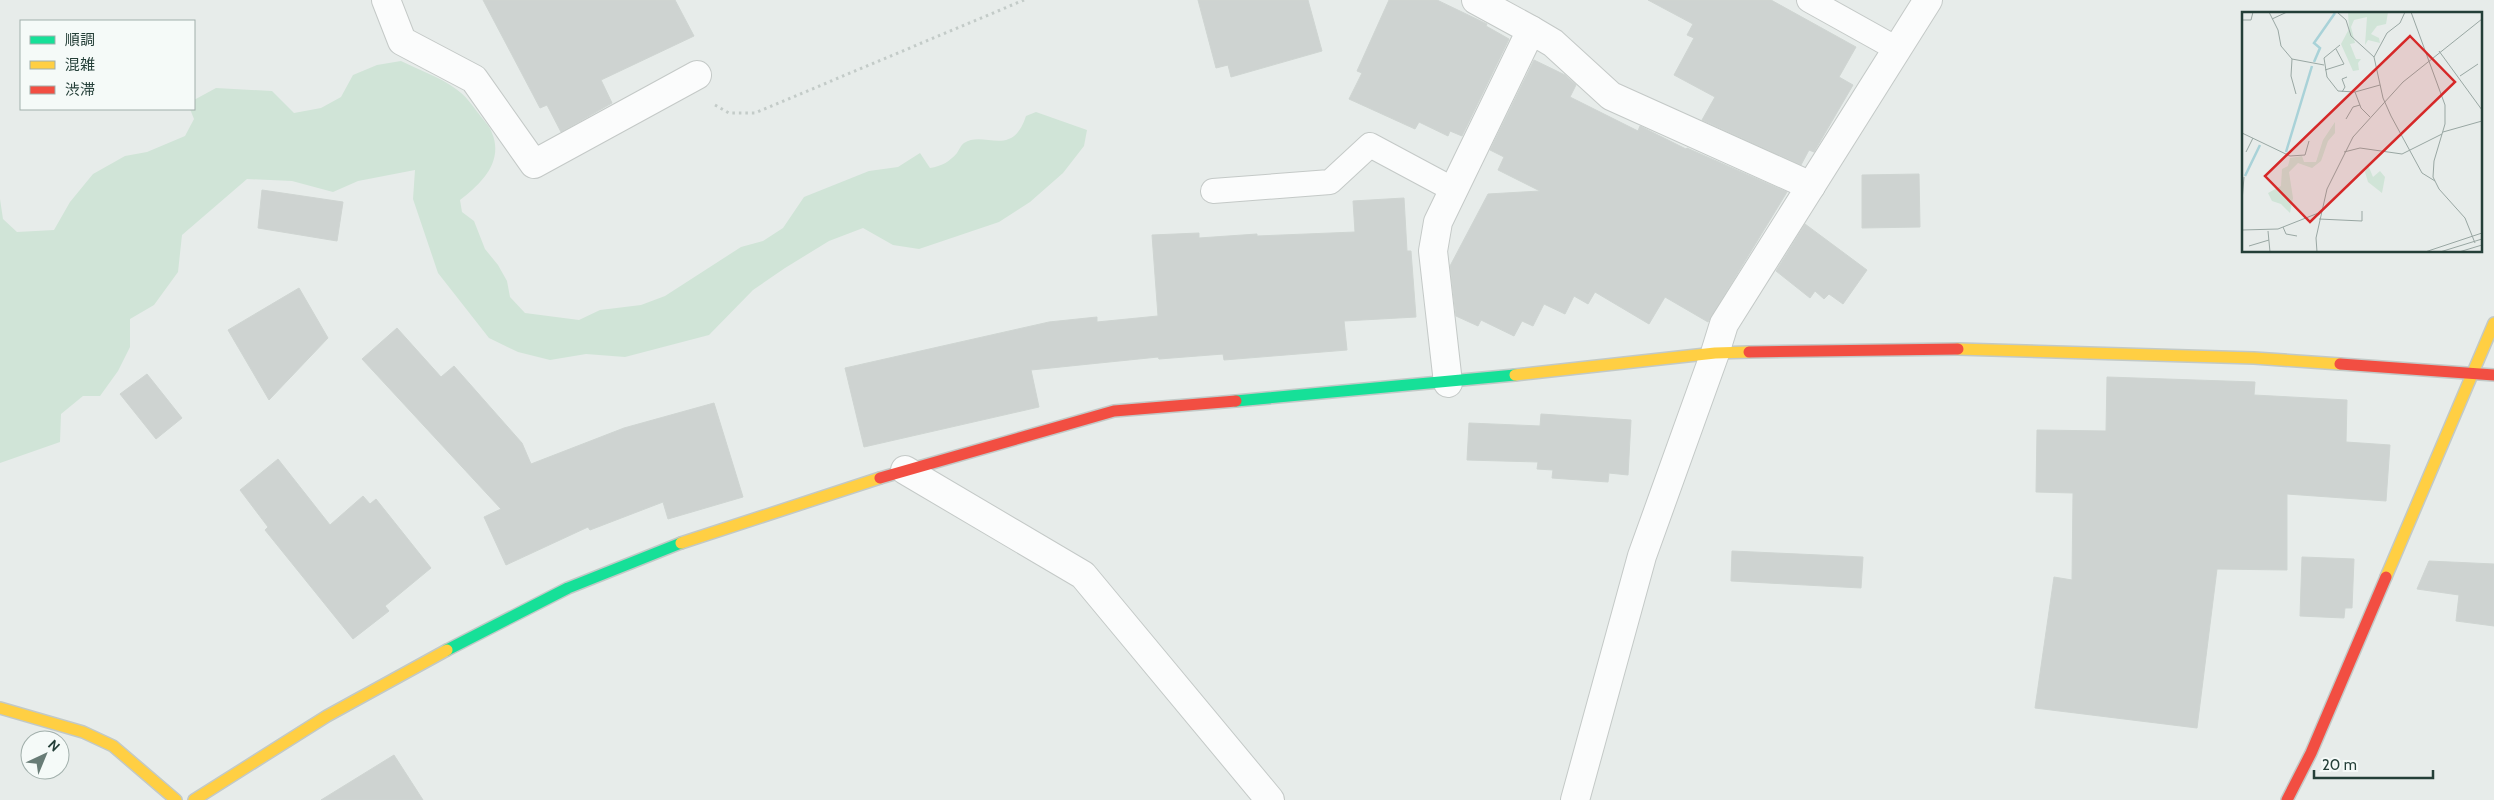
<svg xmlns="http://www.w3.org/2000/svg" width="2494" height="800" font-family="Cabin,'Noto Sans JP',sans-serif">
  <rect width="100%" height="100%" fill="#e7ecea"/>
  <path fill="#d0e4d7" d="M 401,61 C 419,70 440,77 456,89 C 466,96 472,105 479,114 C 483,120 490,126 492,133 C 504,162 481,184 460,200 L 462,212 L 474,221 L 485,249 L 498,265 L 507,281 L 510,297 L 525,313 L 579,320 L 600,310 L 641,305 L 665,296 L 741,247 L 763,241 L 783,228 L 804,197 L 869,171 L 898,167 L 920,153 L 930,168 C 942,166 949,162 957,153 C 959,150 961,145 964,143 C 984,130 1012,159 1026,116 L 1036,112 L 1087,130 L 1084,146 L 1063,173 L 1030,202 L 999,222 L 919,249 L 893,245 L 863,228 L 829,241 L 785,268 L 753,290 L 709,335 L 625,357 L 586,354 L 550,360 L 518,352 L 489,338 L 438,273 L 413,199 L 415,170 L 358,181 L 333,192 L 292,181 L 247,179 L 182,235 L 178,272 L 154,305 L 130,319 L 130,347 L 118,371 L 100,396 L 83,396 L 61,414 L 60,442 L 0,463 L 0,199 L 3,219 L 17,232 L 54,230 L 70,202 L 93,174 L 125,156 L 147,152 L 185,136 L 194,119 L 190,109 L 194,109 L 194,100 L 216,88 L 272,91 L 294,113 L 321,108 L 341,97 L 353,75 L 377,65 Z"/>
  <g fill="#ced3d1" stroke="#cfd5d2">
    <path d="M 483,0 L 675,0 L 694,36 L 601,80 L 612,103 L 561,132 L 547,105 L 540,108 Z"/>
    <path d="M 1198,0 L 1308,0 L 1322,51 L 1231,77 L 1228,65 L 1216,68 Z"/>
    <path d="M 1389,0 L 1437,0 L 1487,24 L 1486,26 L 1509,39 L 1462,136 L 1450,131 L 1448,136 L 1419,122 L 1415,129 L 1349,99 L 1362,73 L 1357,71 Z"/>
    <path d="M 1648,0 L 1771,0 L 1856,47 L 1839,77 L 1853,85 L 1814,152 L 1809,150 L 1801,165 L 1702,120 L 1715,97 L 1674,75 L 1694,38 L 1687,35 L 1693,24 Z"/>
    <path d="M 1534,60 L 1565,75 L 1576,85 L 1570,97 L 1638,131 L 1640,126 L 1686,149 L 1687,148 L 1787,192 L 1708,322 L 1665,297 L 1649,324 L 1595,292 L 1588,304 L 1574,296 L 1565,314 L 1544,304 L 1533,326 L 1522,321 L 1514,336 L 1481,320 L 1478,326 L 1456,316 L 1450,266 L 1488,194 L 1540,191 L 1498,170 L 1504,157 L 1490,150 Z"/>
    <path d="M 1919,174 L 1920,227 L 1862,228 L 1862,175 Z"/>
    <path d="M 262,190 L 343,202 L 337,241 L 258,228 Z"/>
    <path d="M 1404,198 L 1407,251 L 1411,251 L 1416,317 L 1344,321 L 1347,350 L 1224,360 L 1223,354 L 1159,359 L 1158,357 L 1031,370 L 1039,407 L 864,447 L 845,368 L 1049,322 L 1097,317 L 1097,322 L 1158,316 L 1152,235 L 1199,233 L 1199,238 L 1257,234 L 1257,236 L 1355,232 L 1353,201 Z"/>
    <path d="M 1805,224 L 1867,270 L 1843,304 L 1829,294 L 1824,299 L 1815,291 L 1810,298 L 1776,271 Z"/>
    <path d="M 299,288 L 328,338 L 269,400 L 228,330 Z"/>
    <path d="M 397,328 L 441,377 L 454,366 L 522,443 L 531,464 L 624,428 L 714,403 L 743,497 L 668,519 L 663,502 L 590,530 L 588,527 L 506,565 L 484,517 L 501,509 L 362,359 Z"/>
    <path d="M 147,374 L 182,418 L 156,439 L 120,394 Z"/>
    <path d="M 2107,377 L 2255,382 L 2254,395 L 2347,400 L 2346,442 L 2390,445 L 2386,501 L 2287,494 L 2287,570 L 2217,569 L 2197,728 L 2035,708 L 2054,577 L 2072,580 L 2073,493 L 2036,492 L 2037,430 L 2106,431 Z"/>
    <path d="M 1541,414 L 1631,420 L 1628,475 L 1609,473 L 1608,482 L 1552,478 L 1553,470 L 1537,469 L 1538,462 L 1467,460 L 1469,423 L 1540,426 Z"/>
    <path d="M 278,459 L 330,525 L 363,496 L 370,504 L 376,499 L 431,568 L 385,606 L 389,611 L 353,639 L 265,530 L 268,527 L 240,490 Z"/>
    <path d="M 1732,551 L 1863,557 L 1861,588 L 1731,581 Z"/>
    <path d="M 2302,557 L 2354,559 L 2352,608 L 2345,608 L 2344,618 L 2300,616 Z"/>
    <path d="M 2429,561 L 2494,564 L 2494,626 L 2456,621 L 2459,595 L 2417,589 Z"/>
    <path d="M 394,755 L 423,800 L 321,800 Z"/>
  </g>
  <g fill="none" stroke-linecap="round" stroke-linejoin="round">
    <g stroke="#c4c9c7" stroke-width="26">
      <g id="lane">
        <path d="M 1809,0 L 1897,49"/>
        <path d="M 1213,191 L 1330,182 L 1370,145 L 1454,190"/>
      </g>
    </g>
    <g stroke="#c4c9c7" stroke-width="30">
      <g id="street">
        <path d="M 386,0 L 402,41 L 474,79 L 534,164 L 697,75"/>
        <path d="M 1531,30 L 1553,43 L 1611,96 L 1811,186"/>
        <path d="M 1448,383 L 1433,251 L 1438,222 L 1531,30 L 1476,0"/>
        <path d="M 905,470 L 1083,575 L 1270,800"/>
        <path d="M 1575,800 L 1642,556 L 1715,353 L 1724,324 L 1928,0"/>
      </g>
    </g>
    <g stroke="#c2c9c7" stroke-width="14">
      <g id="fast">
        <path d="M 1236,401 L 1515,375"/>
        <path d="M 447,650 L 568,588 L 681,543"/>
      </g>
    </g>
    <g stroke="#c2c9c7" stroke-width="14">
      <g id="slow">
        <path d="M 1958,349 L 2254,358 L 2340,364"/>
        <path d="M 1515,375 L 1715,353 L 1749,352"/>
        <path d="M 681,543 L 880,478"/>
        <path d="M 2386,577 L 2494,323"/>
        <path d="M 0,708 L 83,732 L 113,746 L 176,800"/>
        <path d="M 194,800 L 327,716 L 447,650"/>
      </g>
    </g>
    <g stroke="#c2c9c7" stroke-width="14">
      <g id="jam">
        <path d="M 1749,352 L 1958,349"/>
        <path d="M 2340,364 L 2494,375"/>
        <path d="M 880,478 L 1114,411 L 1236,401"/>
        <path d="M 2287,800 L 2311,753 L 2386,577"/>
      </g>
    </g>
    <path stroke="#c3cbc8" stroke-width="3" stroke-dasharray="2.5 4" stroke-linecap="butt" d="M 715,105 L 729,113 L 755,113 L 1024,0"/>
    <use href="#lane" stroke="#fbfcfc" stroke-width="24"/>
    <use href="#street" stroke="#fbfcfc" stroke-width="28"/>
    <use href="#fast" stroke="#16e098" stroke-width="11"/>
    <use href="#slow" stroke="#ffcf43" stroke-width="11"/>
    <use href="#jam" stroke="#f24e42" stroke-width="11"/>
  </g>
  <g transform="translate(2242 12)">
    <rect width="240" height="240" fill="#e7ecea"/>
    <path d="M 106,0 L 146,0 L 144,12 L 135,14 L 129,22 L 137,26 L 138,31 L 126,28 L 123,33 L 125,5 L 112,8 L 109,15 L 113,31 L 108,32 L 114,47 L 119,47 L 116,51 L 117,58 L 111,59 L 99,32 L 107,17 ZM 93,110 L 93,121 L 86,129 L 79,149 L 70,156 L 56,151 L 47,160 L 51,186 L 48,201 L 39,192 L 30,189 L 26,181 L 39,174 L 40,157 L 46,154 L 48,146 L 60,144 L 62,150 L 74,150 L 81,128 ZM 126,153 L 131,165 L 138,159 L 143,165 L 140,181 L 126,170 L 123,160 Z" fill="#d0e4d7"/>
    <path fill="none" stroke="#a9d2d8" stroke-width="2.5" d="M 72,50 L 78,36 L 72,31 L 93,1M 44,140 L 70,54M 3,164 L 18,133"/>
    <path fill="none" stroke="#99a7a3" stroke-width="1" d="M 27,0 L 36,18 L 39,34 L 50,47 L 49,64 L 54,82M 95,0 L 104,8 L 109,24 L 132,45M 163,0 L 158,11 L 145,21 L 132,45 L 141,86 L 149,104 L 180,161 L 193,169M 169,0 L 203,93 L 203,112 L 192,149 L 191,165 L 197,177 L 223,206 L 233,231M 30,7 L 45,0M 0,8 L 9,8 L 11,0M 98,33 L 82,46 L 85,65 L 96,79 L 113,80 L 119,96 L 128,105M 197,39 L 240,98M 50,47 L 82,53M 83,58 L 102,52 L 94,37M 218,64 L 236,52M 100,80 L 103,75 L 100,67 L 105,65M 113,80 L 138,73M 104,107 L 111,95 L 118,93M 201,120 L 240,109M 0,121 L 48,144 L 63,143 L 67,129M 4,140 L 11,126M 102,140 L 118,136 L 160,142 L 200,122M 0,189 L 2,165M 77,207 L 120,209 L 120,199M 41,215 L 44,222 L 55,224M 0,218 L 36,217 L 79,200M 26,219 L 28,240M 7,234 L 27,228M 75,240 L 74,226 L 85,177 L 111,125 L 161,70 L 240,7M 183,240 L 240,221M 198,240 L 240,227M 217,240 L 240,233"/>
    <path fill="#d62828" fill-opacity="0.15" stroke="#d62828" stroke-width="2.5" d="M 168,24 L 213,70 L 68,210 L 23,164 Z"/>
    <rect width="240" height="240" fill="none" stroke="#243f38" stroke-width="2.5"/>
  </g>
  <rect x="20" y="20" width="175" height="90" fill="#f5faf8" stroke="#a1afab"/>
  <rect x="30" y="36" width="25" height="8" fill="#16e098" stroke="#a1afab"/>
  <text x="65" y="45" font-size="15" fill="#243f38">順調</text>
  <rect x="30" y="61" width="25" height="8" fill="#ffcf43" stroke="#a1afab"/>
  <text x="65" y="70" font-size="15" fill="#243f38">混雑</text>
  <rect x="30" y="86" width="25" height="8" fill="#f24e42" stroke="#a1afab"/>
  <text x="65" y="95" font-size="15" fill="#243f38">渋滞</text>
  <g transform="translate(45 755) rotate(44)"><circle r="24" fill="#f5faf8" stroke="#a1afab"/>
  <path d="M0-4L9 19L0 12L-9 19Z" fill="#687c76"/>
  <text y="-8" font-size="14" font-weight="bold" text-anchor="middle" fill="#243f38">N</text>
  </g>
  <path d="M2314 770v8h119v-8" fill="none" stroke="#243f38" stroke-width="2.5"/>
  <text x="2322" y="770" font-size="15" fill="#243f38" stroke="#f5faf8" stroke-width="4" paint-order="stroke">20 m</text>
</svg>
